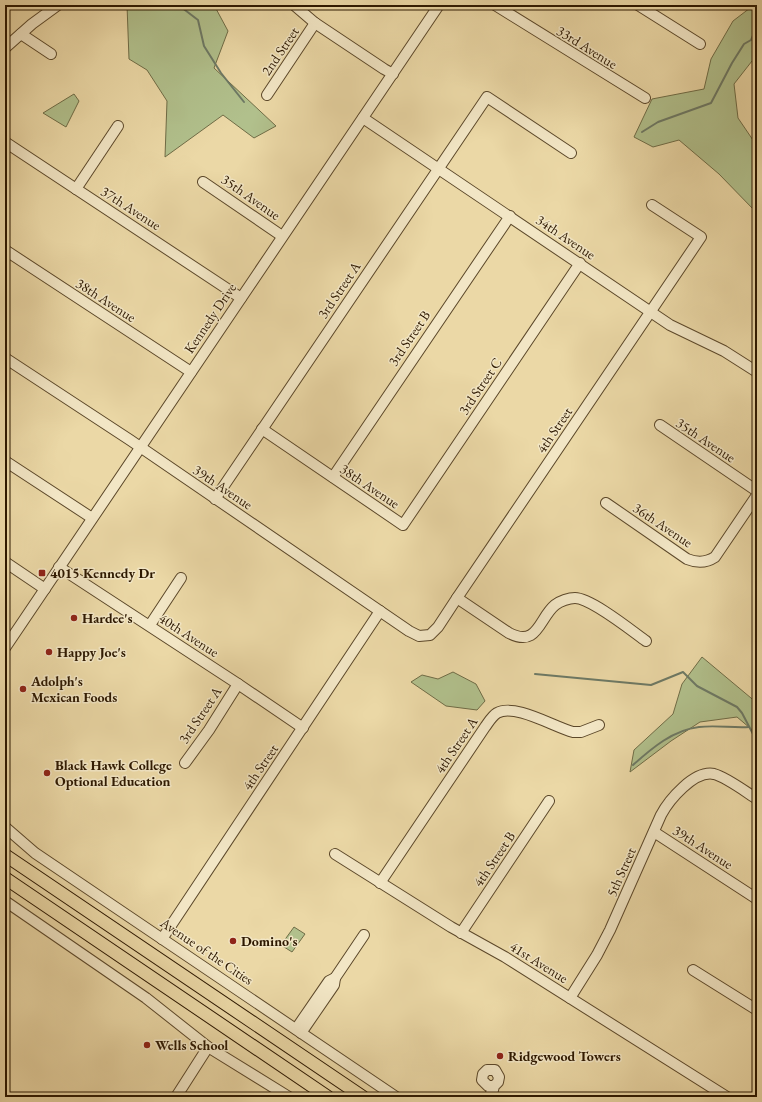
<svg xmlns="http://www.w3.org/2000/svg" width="762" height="1102" font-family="'EB Garamond',serif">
  <rect width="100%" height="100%" fill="#ebd8a6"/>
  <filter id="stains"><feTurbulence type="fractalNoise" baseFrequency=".005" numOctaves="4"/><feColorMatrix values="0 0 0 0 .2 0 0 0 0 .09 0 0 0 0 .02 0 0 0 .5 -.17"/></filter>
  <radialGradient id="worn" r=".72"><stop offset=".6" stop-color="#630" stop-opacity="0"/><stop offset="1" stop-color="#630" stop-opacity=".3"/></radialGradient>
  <g fill="#b1c08c" stroke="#6f6c46">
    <path d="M 127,5 L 214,5 L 228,31 L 214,68 L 276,126 L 254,138 L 223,115 L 165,157 L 167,101 L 147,70 L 129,59 Z"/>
    <path d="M 750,8 L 757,12 L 757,57 L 752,61 L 734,84 L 738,118 L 757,146 L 757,209 L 754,210 L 719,174 L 679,140 L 653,147 L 634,137 L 652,99 L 704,89 L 711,59 L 733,21 Z"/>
    <path d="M 74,94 L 79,101 L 66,127 L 43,113 Z"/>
    <path d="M 702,657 L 757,703 L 757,734 L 737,717 L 700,722 L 671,741 L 630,772 L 634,750 L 673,714 L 682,684 Z"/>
    <path d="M 453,672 L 476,684 L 485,701 L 477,710 L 446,706 L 411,682 L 422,675 L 438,679 Z"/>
    <path d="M 294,927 L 305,934 L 292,952 L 281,945 Z"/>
  </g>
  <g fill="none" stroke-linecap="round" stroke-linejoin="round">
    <g stroke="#6d7965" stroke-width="2">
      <path d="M 172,5 L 181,7 L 198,20 L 204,46 L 221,73 L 244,102"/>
      <path d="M 642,132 L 658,122 L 711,103 L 732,63 L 744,44 L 751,40 L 757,27"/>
      <path d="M 535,674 L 651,685 L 683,672 L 697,686 L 737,707 L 742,713 L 753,734 L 757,739"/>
      <path d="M 633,765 C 652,748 673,730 699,727 C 716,725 732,728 749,727"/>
    </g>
    <g stroke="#5c482a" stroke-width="12">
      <g id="minor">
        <path d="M 294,5 L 315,23 L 384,69 L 393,74"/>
        <path d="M 495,5 L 645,98"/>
        <path d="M 638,5 L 700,44"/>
        <path d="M 21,34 L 51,54"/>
        <path d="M 5,48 L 32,24 L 58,5"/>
        <path d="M 267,95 L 315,23"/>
        <path d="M 363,118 L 670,325 L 724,351 L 757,372"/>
        <path d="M 5,142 L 241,298"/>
        <path d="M 203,182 L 282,236"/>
        <path d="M 76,189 L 118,126"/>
        <path d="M 5,250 L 191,372"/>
        <path d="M 5,358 L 130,440 L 409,631 L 419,636 L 430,635 L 438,627 L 457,598 L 701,237 L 652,205"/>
        <path d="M 660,425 L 757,491"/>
        <path d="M 262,429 L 403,525 L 580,263"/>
        <path d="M 5,461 L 92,518"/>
        <path d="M 333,477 L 510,216"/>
        <path d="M 215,499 L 487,97 L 571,153"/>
        <path d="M 606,503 L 687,559 C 697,563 706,563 715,557 L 757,495"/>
        <path d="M 5,562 L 45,589"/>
        <path d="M 59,567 L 238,684 L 303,728"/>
        <path d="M 457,598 L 509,633 C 538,648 539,618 555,605 C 560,601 569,598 575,598 C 591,598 632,631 646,641"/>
        <path d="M 150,625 L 181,578"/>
        <path d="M 5,648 L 439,5"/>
        <path d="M 185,763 L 209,730 L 238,684"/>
        <path d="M 5,827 L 35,853 L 396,1097"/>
        <path d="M 654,832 L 757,899"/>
        <path d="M 335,854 L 451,927 L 505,957 L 727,1097"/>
        <path d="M 380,883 L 485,727 C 488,723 492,716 497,713 C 515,703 554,727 573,732 L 581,732 L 599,725"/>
        <path d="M 5,901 L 146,998 L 208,1047 L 289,1097"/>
        <path d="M 461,933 L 549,801"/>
        <path d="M 162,939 L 380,611"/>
        <path d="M 693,970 L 757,1010"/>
        <path d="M 335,978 L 364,935"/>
        <path d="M 570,998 L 597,955 L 610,930 L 661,815 C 669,800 694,770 714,774 C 726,777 746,792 757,799"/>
        <path d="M 296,1029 L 329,981 L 335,978 L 334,985 L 301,1033"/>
        <path d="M 176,1097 L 208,1047"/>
        <path d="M 489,1097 L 493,1090 L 494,1086 L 498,1082 L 499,1077 L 495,1070 L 487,1070 L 483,1074 L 482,1080 L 488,1086 L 494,1086"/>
      </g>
    </g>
    <g stroke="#2d1800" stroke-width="14">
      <g id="major">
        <path d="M 5,855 L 363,1097"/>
        <path d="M 5,878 L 328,1097"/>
      </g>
    </g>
    <use href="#minor" stroke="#f2e6c5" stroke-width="10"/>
    <use href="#major" stroke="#ebd8a6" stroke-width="12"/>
  </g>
  <g fill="#8f2418" stroke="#f2e6c5" stroke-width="1.5">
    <rect x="38" y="569" width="8" height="8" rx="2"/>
    <circle cx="74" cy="618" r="4"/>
    <circle cx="49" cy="652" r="4"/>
    <circle cx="23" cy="689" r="4"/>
    <circle cx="47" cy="773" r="4"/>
    <circle cx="233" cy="941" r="4"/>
    <circle cx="147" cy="1045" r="4"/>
    <circle cx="500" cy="1056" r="4"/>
  </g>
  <g text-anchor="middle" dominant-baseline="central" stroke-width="3" stroke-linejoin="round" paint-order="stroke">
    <g font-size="14" fill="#2d1800" stroke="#f2e6c5">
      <text transform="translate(587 47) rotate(32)">33rd Avenue</text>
      <text transform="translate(280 51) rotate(-56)">2nd Street</text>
      <text transform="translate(251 197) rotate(35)">35th Avenue</text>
      <text transform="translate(131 208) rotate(33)">37th Avenue</text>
      <text transform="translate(566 237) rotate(34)">34th Avenue</text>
      <text transform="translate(339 290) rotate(-56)">3rd Street A</text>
      <text transform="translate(106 300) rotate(33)">38th Avenue</text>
      <text transform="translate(210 318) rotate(-56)">Kennedy Drive</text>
      <text transform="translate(409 338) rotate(-56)">3rd Street B</text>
      <text transform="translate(480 386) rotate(-56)">3rd Street C</text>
      <text transform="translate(554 430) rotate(-56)">4th Street</text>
      <text transform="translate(706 440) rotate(34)">35th Avenue</text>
      <text transform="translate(370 486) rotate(34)">38th Avenue</text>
      <text transform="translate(223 487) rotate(34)">39th Avenue</text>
      <text transform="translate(663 525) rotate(34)">36th Avenue</text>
      <text transform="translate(189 635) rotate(33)">40th Avenue</text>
      <text transform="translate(200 715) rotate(-56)">3rd Street A</text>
      <text transform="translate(456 745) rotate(-56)">4th Street A</text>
      <text transform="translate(260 767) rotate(-56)">4th Street</text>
      <text transform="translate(703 847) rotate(33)">39th Avenue</text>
      <text transform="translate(494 859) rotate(-56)">4th Street B</text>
      <text transform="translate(621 872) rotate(-66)">5th Street</text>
      <text transform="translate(207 951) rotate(34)">Avenue of the Cities</text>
      <text transform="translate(539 962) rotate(32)">41st Avenue</text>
    </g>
    <g font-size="14" font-weight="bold" fill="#2d1800" stroke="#f2e6c5" text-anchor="start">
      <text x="50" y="573">4015 Kennedy Dr</text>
      <text x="82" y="618">Hardee's</text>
      <text x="57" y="652">Happy Joe's</text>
      <text x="31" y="681">Adolph's<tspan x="31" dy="16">Mexican Foods</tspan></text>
      <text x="55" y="765">Black Hawk College<tspan x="55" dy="16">Optional Education</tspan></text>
      <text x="241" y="941">Domino's</text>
      <text x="155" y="1045">Wells School</text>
      <text x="508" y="1056">Ridgewood Towers</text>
    </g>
  </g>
  <rect width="762" height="1102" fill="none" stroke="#ebd8a6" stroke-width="20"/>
  <rect x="6" y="6" width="750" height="1090" fill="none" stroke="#2d1800" stroke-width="2"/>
  <rect x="10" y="10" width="742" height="1082" fill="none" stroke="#2d1800"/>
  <rect width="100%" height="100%" filter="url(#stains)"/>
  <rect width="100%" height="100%" fill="url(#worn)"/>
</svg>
